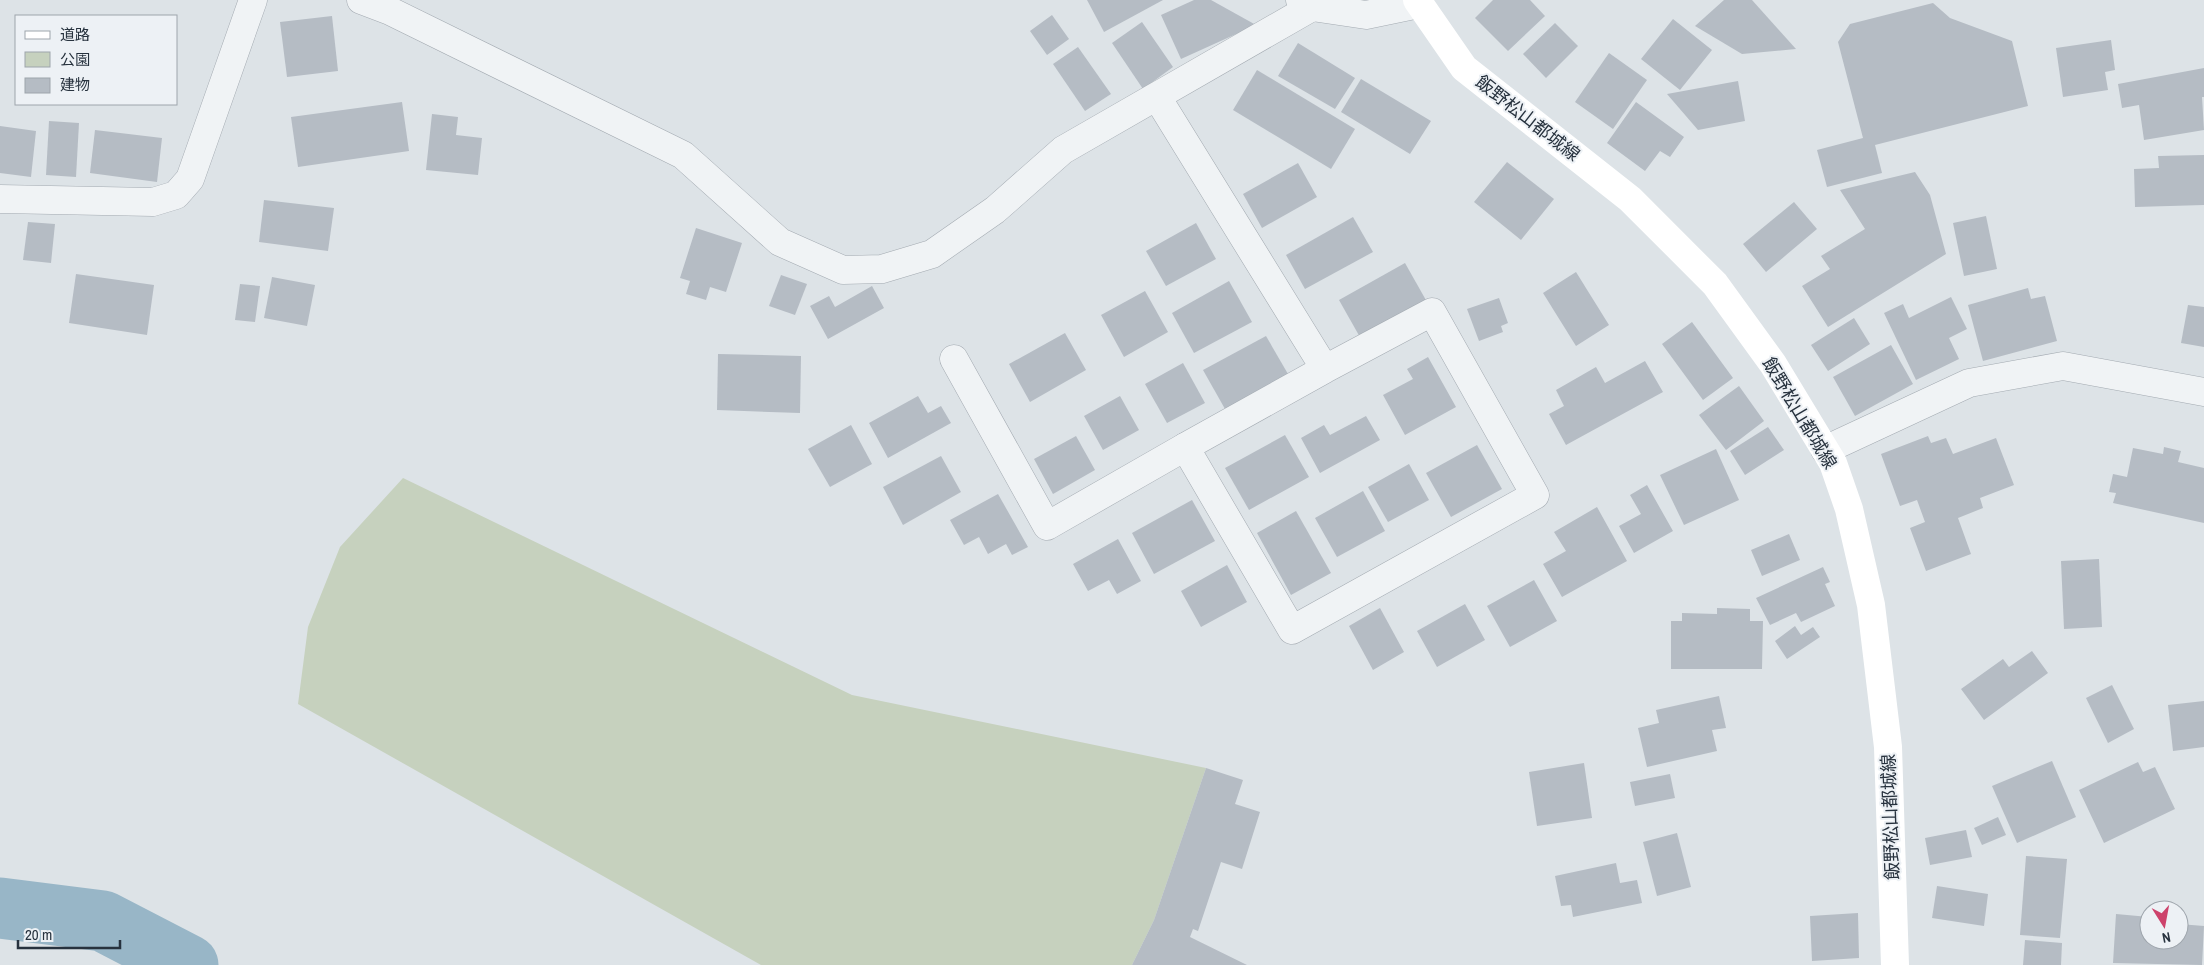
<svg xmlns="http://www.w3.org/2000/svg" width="2204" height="965" font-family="'Archivo Narrow','Noto Sans JP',sans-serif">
  <rect width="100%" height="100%" fill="#dde3e7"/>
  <path fill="#c6d1be" d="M 403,478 L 852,695 L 1206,768 L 1154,920 L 1132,965 L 761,965 L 298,704 L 308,627 L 340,547 Z"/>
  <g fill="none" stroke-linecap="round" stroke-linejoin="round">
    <path stroke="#98b6c7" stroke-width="61" d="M 0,908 L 103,921 L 188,965"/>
  </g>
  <g fill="#b5bcc4">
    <path d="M 1087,0 L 1163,0 L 1104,32 Z"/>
    <path d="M 1194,0 L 1211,0 L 1256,25 L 1181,59 L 1161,15 Z"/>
    <path d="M 1493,0 L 1530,0 L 1545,16 L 1508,51 L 1475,18 Z"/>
    <path d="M 1724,0 L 1752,0 L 1796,49 L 1742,54 L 1695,26 Z"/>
    <path d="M 1933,3 L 1950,18 L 2012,41 L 2028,106 L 1875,145 L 1882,173 L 1827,187 L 1817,150 L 1863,138 L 1838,42 L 1850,24 Z"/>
    <path d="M 1052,15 L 1069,39 L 1047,55 L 1030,31 Z"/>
    <path d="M 332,16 L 338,71 L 287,77 L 280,22 Z"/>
    <path d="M 1673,19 L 1712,50 L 1680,90 L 1641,59 Z"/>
    <path d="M 1142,22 L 1173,67 L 1143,89 L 1112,43 Z"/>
    <path d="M 1555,23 L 1578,46 L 1546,78 L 1523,54 Z"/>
    <path d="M 2111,40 L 2115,70 L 2105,72 L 2108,90 L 2063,97 L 2056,48 Z"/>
    <path d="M 1298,43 L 1355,78 L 1335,109 L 1278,76 Z"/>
    <path d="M 1078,47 L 1111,94 L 1085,111 L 1053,64 Z"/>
    <path d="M 1609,53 L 1647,80 L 1613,129 L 1575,102 Z"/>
    <path d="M 2204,68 L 2204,97 L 2202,97 L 2204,130 L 2144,140 L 2139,105 L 2122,108 L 2118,84 Z"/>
    <path d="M 1257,70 L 1355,129 L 1331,169 L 1233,110 Z"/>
    <path d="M 1361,79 L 1431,121 L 1410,154 L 1341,112 Z"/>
    <path d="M 1738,81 L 1745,121 L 1698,130 L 1667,94 Z"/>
    <path d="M 402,102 L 409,151 L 298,167 L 291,117 Z"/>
    <path d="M 1636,102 L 1684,137 L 1670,157 L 1660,151 L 1645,171 L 1607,143 Z"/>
    <path d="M 432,114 L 458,117 L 456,135 L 482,138 L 478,175 L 426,170 Z"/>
    <path d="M 49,121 L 79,123 L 76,177 L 46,175 Z"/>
    <path d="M 0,126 L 36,131 L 31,177 L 0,173 Z"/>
    <path d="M 95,130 L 162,138 L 157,182 L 90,173 Z"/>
    <path d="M 2204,155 L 2204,205 L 2135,207 L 2134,169 L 2159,168 L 2158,156 Z"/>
    <path d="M 1507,162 L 1554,199 L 1521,240 L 1474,202 Z"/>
    <path d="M 1298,163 L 1317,197 L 1262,228 L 1243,194 Z"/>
    <path d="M 1915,172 L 1930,195 L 1946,254 L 1828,327 L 1802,286 L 1830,269 L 1821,256 L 1865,229 L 1840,190 Z"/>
    <path d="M 264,200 L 334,208 L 328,251 L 259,242 Z"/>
    <path d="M 1794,202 L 1817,229 L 1766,272 L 1743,244 Z"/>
    <path d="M 1986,216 L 1997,269 L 1964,276 L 1953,223 Z"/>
    <path d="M 1353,217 L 1373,252 L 1305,289 L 1286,255 Z"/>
    <path d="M 28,222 L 55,224 L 51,263 L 23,260 Z"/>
    <path d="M 1196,223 L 1216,259 L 1166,286 L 1146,251 Z"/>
    <path d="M 696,228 L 742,243 L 726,292 L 710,287 L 706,300 L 686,294 L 690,281 L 680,278 Z"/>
    <path d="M 1405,263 L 1427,302 L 1361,339 L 1339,300 Z"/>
    <path d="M 1576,272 L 1609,325 L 1576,346 L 1543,293 Z"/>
    <path d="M 76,274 L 154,285 L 147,335 L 69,323 Z"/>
    <path d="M 781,275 L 807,284 L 795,315 L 769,306 Z"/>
    <path d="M 272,277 L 315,285 L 307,326 L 264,318 Z"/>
    <path d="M 1229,281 L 1252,322 L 1194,353 L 1172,313 Z"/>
    <path d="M 240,284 L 260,286 L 255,322 L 235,320 Z"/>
    <path d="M 872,286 L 884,308 L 828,339 L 810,306 L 829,296 L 835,307 Z"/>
    <path d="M 2028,288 L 2031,299 L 2045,296 L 2057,341 L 1983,361 L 1968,305 Z"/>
    <path d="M 1145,291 L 1168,332 L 1124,357 L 1101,315 Z"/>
    <path d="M 1951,297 L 1967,329 L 1949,338 L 1959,359 L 1916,380 L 1884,313 L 1903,304 L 1909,318 Z"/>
    <path d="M 1499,298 L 1508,323 L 1501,326 L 1503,332 L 1479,341 L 1467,309 Z"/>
    <path d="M 2188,305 L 2204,307 L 2204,347 L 2181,343 Z"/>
    <path d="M 1854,318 L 1870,344 L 1828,371 L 1811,345 Z"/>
    <path d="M 1692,322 L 1733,378 L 1703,400 L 1662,344 Z"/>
    <path d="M 1065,333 L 1086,370 L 1030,402 L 1009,364 Z"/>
    <path d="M 1266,336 L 1288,374 L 1225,409 L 1203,370 Z"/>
    <path d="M 1891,345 L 1913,384 L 1855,416 L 1833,377 Z"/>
    <path d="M 718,354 L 801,356 L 800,413 L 717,410 Z"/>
    <path d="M 1428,357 L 1456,407 L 1405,435 L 1383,395 L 1413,379 L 1407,369 Z"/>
    <path d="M 1645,361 L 1663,392 L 1566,445 L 1549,414 L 1564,406 L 1556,390 L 1596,367 L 1605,383 Z"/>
    <path d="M 1183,363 L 1205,403 L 1167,423 L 1145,384 Z"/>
    <path d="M 1739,386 L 1764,421 L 1726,450 L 1699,415 Z"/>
    <path d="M 918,396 L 928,413 L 941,406 L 951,423 L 888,458 L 869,423 Z"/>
    <path d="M 1120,396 L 1139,430 L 1103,450 L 1084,416 Z"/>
    <path d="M 1366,416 L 1380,440 L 1320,473 L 1301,438 L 1324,425 L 1330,435 Z"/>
    <path d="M 851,425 L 872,464 L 830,487 L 808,449 Z"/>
    <path d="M 1768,427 L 1784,450 L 1745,475 L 1730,451 Z"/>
    <path d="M 1285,435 L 1309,477 L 1249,510 L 1225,468 Z"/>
    <path d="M 1076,436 L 1095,470 L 1053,494 L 1034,459 Z"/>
    <path d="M 1928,436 L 1931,443 L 1946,438 L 1953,454 L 1996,438 L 2014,485 L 1980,498 L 1983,508 L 1958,518 L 1971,554 L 1926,571 L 1910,528 L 1925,522 L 1917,500 L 1900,506 L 1881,454 Z"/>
    <path d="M 1477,445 L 1502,489 L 1451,517 L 1426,473 Z"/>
    <path d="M 2164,447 L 2181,451 L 2178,462 L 2204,468 L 2204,523 L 2113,503 L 2116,493 L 2109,492 L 2113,474 L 2127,477 L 2133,448 L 2163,454 Z"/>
    <path d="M 1716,449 L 1739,500 L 1684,525 L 1660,475 Z"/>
    <path d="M 941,456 L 961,492 L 903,525 L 883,487 Z"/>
    <path d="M 1409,464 L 1429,500 L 1388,522 L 1368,487 Z"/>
    <path d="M 1647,485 L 1673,531 L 1634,553 L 1619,526 L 1641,514 L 1630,495 Z"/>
    <path d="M 1363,491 L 1385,531 L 1337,557 L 1315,518 Z"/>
    <path d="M 998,494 L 1028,547 L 1012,555 L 1006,544 L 988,554 L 979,537 L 964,545 L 950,520 Z"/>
    <path d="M 1192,500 L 1215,541 L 1154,574 L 1132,533 Z"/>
    <path d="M 1597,507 L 1627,561 L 1562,597 L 1543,564 L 1566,551 L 1554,532 Z"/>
    <path d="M 1296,511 L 1331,573 L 1291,595 L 1257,533 Z"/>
    <path d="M 1789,534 L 1800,560 L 1762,576 L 1751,550 Z"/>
    <path d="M 1118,539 L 1141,581 L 1117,594 L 1109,580 L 1088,591 L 1073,564 Z"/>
    <path d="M 2099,559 L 2102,627 L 2064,629 L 2061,561 Z"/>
    <path d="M 1227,565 L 1247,602 L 1201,627 L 1181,591 Z"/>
    <path d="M 1823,567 L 1830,582 L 1825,584 L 1835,606 L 1801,622 L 1796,613 L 1770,625 L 1756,598 Z"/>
    <path d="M 1534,580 L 1557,621 L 1510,647 L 1487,606 Z"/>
    <path d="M 1465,604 L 1485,640 L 1437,667 L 1417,631 Z"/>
    <path d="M 1380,608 L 1404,652 L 1373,670 L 1349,626 Z"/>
    <path d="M 1717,608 L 1750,609 L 1750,621 L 1763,621 L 1762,669 L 1671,669 L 1671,621 L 1682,621 L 1682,613 L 1717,614 Z"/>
    <path d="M 1795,626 L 1801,635 L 1813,627 L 1820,637 L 1787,659 L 1775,641 Z"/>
    <path d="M 2032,651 L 2048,673 L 1984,720 L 1961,689 L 2003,659 L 2009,667 Z"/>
    <path d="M 2112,685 L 2134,729 L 2108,743 L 2086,698 Z"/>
    <path d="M 1719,696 L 1726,728 L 1712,730 L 1717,751 L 1647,767 L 1638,728 L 1659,723 L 1656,710 Z"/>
    <path d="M 2204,701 L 2204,747 L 2173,751 L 2168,705 Z"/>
    <path d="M 2052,761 L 2076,817 L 2017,843 L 1992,786 Z"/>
    <path d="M 2138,762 L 2143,772 L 2155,767 L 2175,809 L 2104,843 L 2079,790 Z"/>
    <path d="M 1584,763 L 1592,818 L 1537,826 L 1529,772 Z"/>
    <path d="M 1206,768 L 1243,780 L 1235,804 L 1260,812 L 1242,869 L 1221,862 L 1198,931 L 1193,929 L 1190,937 L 1247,965 L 1132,965 L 1154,920 Z"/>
    <path d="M 1670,774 L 1675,798 L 1635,806 L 1630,782 Z"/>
    <path d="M 1998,817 L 2006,835 L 1982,845 L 1974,828 Z"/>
    <path d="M 1966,830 L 1972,857 L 1930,865 L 1925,838 Z"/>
    <path d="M 1677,833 L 1691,887 L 1657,896 L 1643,842 Z"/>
    <path d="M 2026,856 L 2067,859 L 2060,938 L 2020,935 Z"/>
    <path d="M 1616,863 L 1620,883 L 1637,880 L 1642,903 L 1573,917 L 1571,905 L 1561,906 L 1555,876 Z"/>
    <path d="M 1937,886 L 1988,894 L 1984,926 L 1932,918 Z"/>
    <path d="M 1858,913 L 1859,958 L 1812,961 L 1810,916 Z"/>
    <path d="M 2116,914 L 2149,917 L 2149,940 L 2179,940 L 2179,924 L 2204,926 L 2202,965 L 2113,963 Z"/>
    <path d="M 2025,940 L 2062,943 L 2061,965 L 2023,965 Z"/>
  </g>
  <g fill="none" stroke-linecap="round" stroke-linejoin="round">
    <g stroke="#a3aab1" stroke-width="29">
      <g id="minor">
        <path d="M 361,0 L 390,11 L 683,155 L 780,242 L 843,270 L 882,269 L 932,254 L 995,210 L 1063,150 L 1312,7"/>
        <path d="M 1157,97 L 1325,369 L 1432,312 L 1535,495 L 1292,630 L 1185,447 L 1325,369"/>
        <path d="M 0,199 L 153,202 L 176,195 L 190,179 L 253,0"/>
        <path d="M 954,359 L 1047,526 L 1185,447"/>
        <path d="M 1825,450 L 1969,383 L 2063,366 L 2204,392"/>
      </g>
    </g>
    <g stroke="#a3aab1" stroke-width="29">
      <path id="tertiary" d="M 1300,0 L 1312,7 L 1366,15 L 1419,4"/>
    </g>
    <use href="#minor" stroke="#f0f3f5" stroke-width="28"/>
    <use href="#tertiary" stroke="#f0f3f5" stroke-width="28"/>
    <path stroke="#fff" stroke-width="28" d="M 1417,0 L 1464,68 L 1630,199 L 1715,284 L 1773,364 L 1833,463 L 1849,509 L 1871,605 L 1888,747 L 1895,965"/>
  </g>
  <g text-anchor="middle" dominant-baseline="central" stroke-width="4" stroke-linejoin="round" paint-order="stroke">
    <g font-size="18" fill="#27323e" stroke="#edf1f5">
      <text transform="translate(1528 118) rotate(38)">飯野松山都城線</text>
      <text transform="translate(1800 413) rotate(59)">飯野松山都城線</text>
      <text transform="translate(1890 817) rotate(-92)">飯野松山都城線</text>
    </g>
  </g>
  <rect x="15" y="15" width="162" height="90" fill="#edf1f5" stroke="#9ea5ac"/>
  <rect x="25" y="31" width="25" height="8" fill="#ffffff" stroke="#9ea5ac"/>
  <text x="60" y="40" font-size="15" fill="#27323e">道路</text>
  <rect x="25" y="52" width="25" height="15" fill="#c6d1be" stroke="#9ea5ac"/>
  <text x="60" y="65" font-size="15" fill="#27323e">公園</text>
  <rect x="25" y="78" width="25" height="15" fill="#b5bcc4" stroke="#9ea5ac"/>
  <text x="60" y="90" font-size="15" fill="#27323e">建物</text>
  <g transform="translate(2164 925) rotate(169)"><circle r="24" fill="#edf1f5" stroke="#9ea5ac"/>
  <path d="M0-4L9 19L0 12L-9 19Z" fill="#cd426b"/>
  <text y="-8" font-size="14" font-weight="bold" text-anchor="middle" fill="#27323e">N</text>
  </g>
  <path d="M18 940v8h102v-8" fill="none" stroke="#27323e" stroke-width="2.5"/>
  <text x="25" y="940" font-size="15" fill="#27323e" stroke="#edf1f5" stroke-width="4" paint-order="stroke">20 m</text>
</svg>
